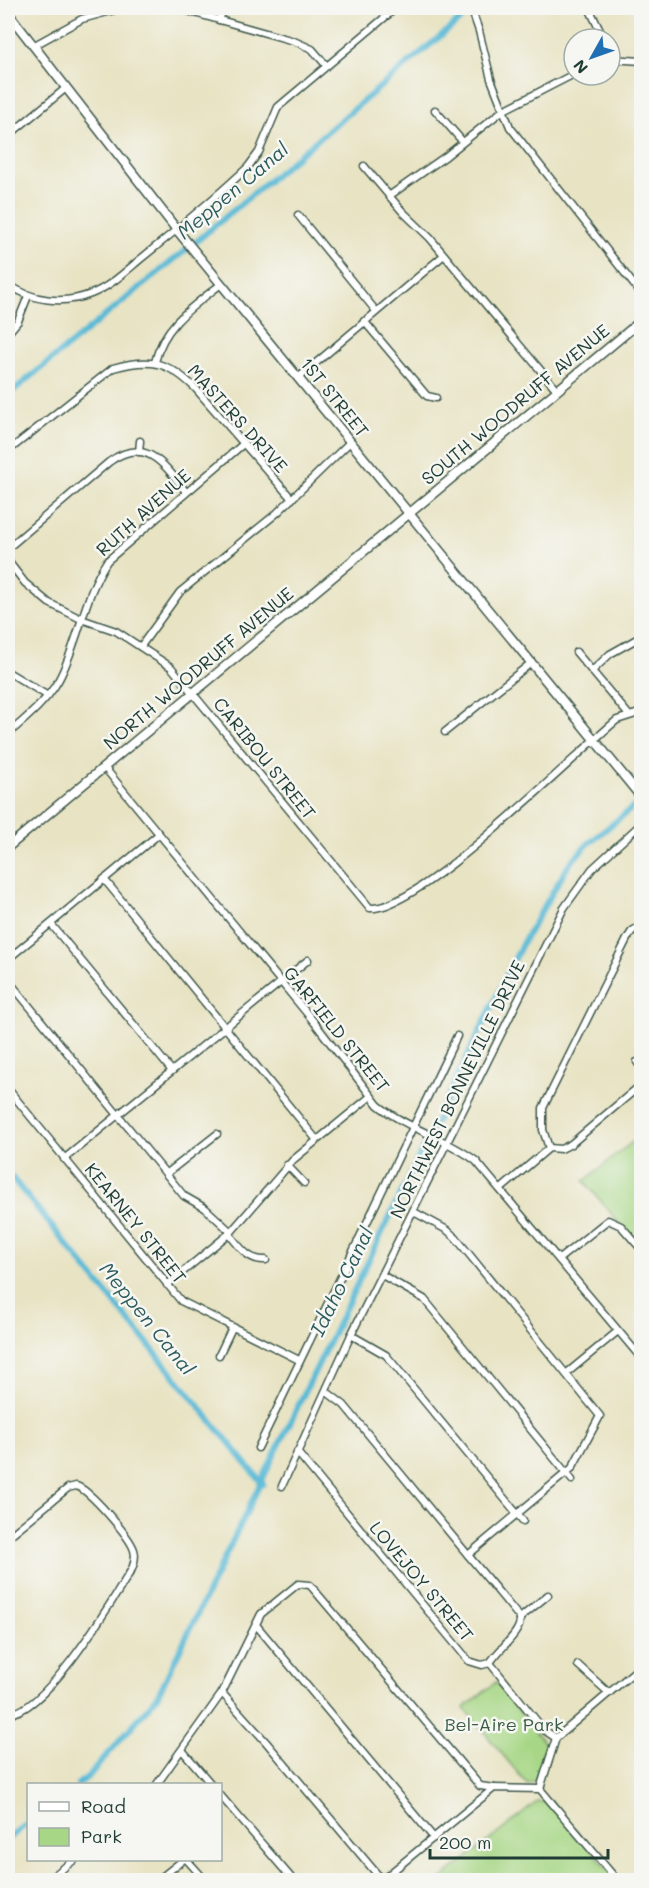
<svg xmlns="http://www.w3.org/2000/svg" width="649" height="1888" font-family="Mali,sans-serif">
  <rect width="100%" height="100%" fill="#f6f6f2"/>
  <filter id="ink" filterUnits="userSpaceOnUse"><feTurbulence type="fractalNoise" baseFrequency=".0167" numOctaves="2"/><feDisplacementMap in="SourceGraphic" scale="12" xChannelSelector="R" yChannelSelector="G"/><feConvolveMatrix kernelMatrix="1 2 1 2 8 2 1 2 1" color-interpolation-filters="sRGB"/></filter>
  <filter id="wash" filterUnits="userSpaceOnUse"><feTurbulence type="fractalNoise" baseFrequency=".008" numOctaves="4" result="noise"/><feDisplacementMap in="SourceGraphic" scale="24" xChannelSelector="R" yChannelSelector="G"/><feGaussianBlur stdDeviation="1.35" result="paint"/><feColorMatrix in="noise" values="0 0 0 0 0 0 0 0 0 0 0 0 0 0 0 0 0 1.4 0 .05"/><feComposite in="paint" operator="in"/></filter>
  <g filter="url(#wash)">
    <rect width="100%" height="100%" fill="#e8e3c3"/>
    <g fill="#a7d786" stroke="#638a5d" stroke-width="1.5">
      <path d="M 641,1135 L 641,1249 L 584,1181 Z"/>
      <path d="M 496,1682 L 546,1745 L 536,1780 L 527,1784 L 464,1708 Z"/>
      <path d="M 551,1801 L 617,1880 L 440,1880 L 537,1802 Z"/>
    </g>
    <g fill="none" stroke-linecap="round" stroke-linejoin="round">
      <g stroke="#58bad6" stroke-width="6">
        <path d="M 8,395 L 198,240 L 474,8"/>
        <path d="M 8,1173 L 263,1484"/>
        <path d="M 78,1784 L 89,1776 L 157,1697 L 523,942 L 570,863 L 589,843 L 642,800"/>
        <path d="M 8,1839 L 28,1823"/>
      </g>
    </g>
  </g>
  <g filter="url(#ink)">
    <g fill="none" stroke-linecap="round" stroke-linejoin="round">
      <g stroke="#3d5649" stroke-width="9">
        <g id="minor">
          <path d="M 177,8 L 294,41 L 312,49 L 326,65"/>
          <path d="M 471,8 L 479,31 L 491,79 L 510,127 L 642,295"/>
          <path d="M 589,8 L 604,39"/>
          <path d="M 219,20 L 224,8"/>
          <path d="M 33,46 L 82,19 L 122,8"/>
          <path d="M 610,59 L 642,61"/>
          <path d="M 435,110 L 463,142"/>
          <path d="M 8,136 L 66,88"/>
          <path d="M 364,166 L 402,211 L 430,238 L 557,390"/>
          <path d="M 389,196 L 446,156 L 502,111 L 574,74"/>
          <path d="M 298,215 L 376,311"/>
          <path d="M 8,284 C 31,301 63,305 91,294 C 110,287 127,270 143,257 C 179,228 214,199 248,167 L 259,152 L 278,107 L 396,8"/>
          <path d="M 364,321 L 427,396 L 436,398"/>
          <path d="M 8,333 L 18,321 L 28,296"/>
          <path d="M 155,362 C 164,325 192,307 221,284"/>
          <path d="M 298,378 L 444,255"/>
          <path d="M 8,451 L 113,368 C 151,357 169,362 196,389 L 292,499"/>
          <path d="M 139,452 L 140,441"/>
          <path d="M 8,548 L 109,462 C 145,435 165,465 186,492"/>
          <path d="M 8,561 L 25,583 L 49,603 L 81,619 L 116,631 L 171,667 L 370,908 C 418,912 573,756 617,720 L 642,712"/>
          <path d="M 141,646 L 180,592 L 277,513 L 350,442"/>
          <path d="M 576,652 L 628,714"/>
          <path d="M 592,671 L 610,654 L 642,636"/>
          <path d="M 8,672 L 48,696"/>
          <path d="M 445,732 L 531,663"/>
          <path d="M 8,734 C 26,718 46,702 58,681 C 79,643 83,598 107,561 L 242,445"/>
          <path d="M 104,767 L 314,1022 L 378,1105 C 408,1129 446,1138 476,1161 L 642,1359"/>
          <path d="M 104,879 L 316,1139"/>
          <path d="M 51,924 L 172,1071"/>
          <path d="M 8,959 L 159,834"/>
          <path d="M 8,980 L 184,1196 L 205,1208 L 231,1232"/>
          <path d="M 637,1062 L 642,1068"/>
          <path d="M 8,1089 L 181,1301 L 299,1360"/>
          <path d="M 549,1148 L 543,1130 L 543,1108 L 627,939 L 632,931 L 642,925"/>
          <path d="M 64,1159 L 308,960"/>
          <path d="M 287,1165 L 304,1183"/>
          <path d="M 166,1174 L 217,1134"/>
          <path d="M 501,1189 L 549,1148 L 561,1149 L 571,1144 L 642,1084"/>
          <path d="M 414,1212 L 447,1230 L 456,1238 L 600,1416 L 572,1468 L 468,1555"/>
          <path d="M 229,1234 C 240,1247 248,1261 266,1260"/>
          <path d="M 559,1259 L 608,1220 L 621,1226 L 642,1250"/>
          <path d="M 382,1275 L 424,1299 L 572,1480"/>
          <path d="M 167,1285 L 231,1232 L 293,1160 L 371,1096"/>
          <path d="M 351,1335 L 386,1355 L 523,1521"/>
          <path d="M 219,1355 L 232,1328"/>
          <path d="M 567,1373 L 618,1331"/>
          <path d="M 327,1392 L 344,1405 L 520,1618"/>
          <path d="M 258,1448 L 457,1036"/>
          <path d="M 297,1452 L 469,1661 L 482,1665 L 490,1663"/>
          <path d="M 282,1486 L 351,1335 L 564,908 L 592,869 L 642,823"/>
          <path d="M 8,1537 L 68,1488 L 76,1486 C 89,1489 130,1537 134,1550 C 136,1557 135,1562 132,1569 C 112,1601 46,1713 8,1714"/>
          <path d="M 257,1626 L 434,1838"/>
          <path d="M 490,1663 L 544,1730 L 556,1738"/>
          <path d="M 490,1663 C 498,1649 522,1633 520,1618 L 548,1595"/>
          <path d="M 578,1665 L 609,1693"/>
          <path d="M 222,1693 L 266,1742 L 382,1880"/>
          <path d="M 182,1750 L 211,1784"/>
          <path d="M 157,1784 L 222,1693 L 261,1614 L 298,1584 L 310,1585 L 480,1786 L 494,1788"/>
          <path d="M 540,1789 L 556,1738 L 642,1665"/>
          <path d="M 540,1789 L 617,1880"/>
          <path d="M 220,1795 L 293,1880"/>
          <path d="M 187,1860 L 205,1880"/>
          <path d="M 48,1880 L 74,1860"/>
          <path d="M 158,1880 L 183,1860"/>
          <path d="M 382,1880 L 494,1788 L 540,1789"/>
        </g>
      </g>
      <g stroke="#3d5649" stroke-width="11">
        <g id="major">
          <path d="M 8,13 L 177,230 L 642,798"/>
          <path d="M 8,847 L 642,320"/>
        </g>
      </g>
      <use href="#minor" stroke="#fff" stroke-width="6"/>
      <use href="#major" stroke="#fff" stroke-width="8"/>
    </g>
  </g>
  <g text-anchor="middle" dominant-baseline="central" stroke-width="5" stroke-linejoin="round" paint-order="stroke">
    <g font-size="18" fill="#1f3d34" stroke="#f6f6f2">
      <text transform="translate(335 397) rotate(51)">1ST STREET</text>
      <text transform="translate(515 404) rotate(-40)">SOUTH WOODRUFF AVENUE</text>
      <text transform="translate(238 418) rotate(48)">MASTERS DRIVE</text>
      <text transform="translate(143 512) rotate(-42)">RUTH AVENUE</text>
      <text transform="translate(198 668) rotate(-40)">NORTH WOODRUFF AVENUE</text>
      <text transform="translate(265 758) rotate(51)">CARIBOU STREET</text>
      <text transform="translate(337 1029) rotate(51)">GARFIELD STREET</text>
      <text transform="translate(457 1089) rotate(-64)">NORTHWEST BONNEVILLE DRIVE</text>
      <text transform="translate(136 1223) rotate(51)">KEARNEY STREET</text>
      <text transform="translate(422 1581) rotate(50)">LOVEJOY STREET</text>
    </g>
    <g font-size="18" fill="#3a5c44" stroke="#f6f6f2">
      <text x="504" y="1724">Bel-Aire Park</text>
    </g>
    <g font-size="20" font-style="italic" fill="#2d5c5c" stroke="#f6f6f2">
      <text transform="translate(232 190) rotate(-40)">Meppen Canal</text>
      <text transform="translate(341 1281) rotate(-64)">Idaho Canal</text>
      <text transform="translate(148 1318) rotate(51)">Meppen Canal</text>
    </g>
  </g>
  <rect width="649" height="1888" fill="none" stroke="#f6f6f2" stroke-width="30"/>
  <rect x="27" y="1783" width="195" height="78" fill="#f6f6f2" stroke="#a0aca6" stroke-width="1.5"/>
  <rect x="39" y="1802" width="30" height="9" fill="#ffffff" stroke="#a0aca6" stroke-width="1.5"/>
  <text x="81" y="1813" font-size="18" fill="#1f3d34">Road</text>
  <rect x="39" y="1828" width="30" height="18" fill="#a7d786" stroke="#a0aca6" stroke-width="1.5"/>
  <text x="81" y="1843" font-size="18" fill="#1f3d34">Park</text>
  <g transform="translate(592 57) rotate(230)"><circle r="28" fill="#f6f6f2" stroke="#a0aca6" stroke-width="1.5"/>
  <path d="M0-4.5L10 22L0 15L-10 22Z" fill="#1f6fb2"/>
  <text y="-9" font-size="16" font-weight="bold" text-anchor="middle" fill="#1f3d34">N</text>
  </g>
  <path d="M430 1849v9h178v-9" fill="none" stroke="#1f3d34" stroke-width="3"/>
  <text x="439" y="1849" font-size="18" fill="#1f3d34" stroke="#f6f6f2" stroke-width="4.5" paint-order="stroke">200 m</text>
</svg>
